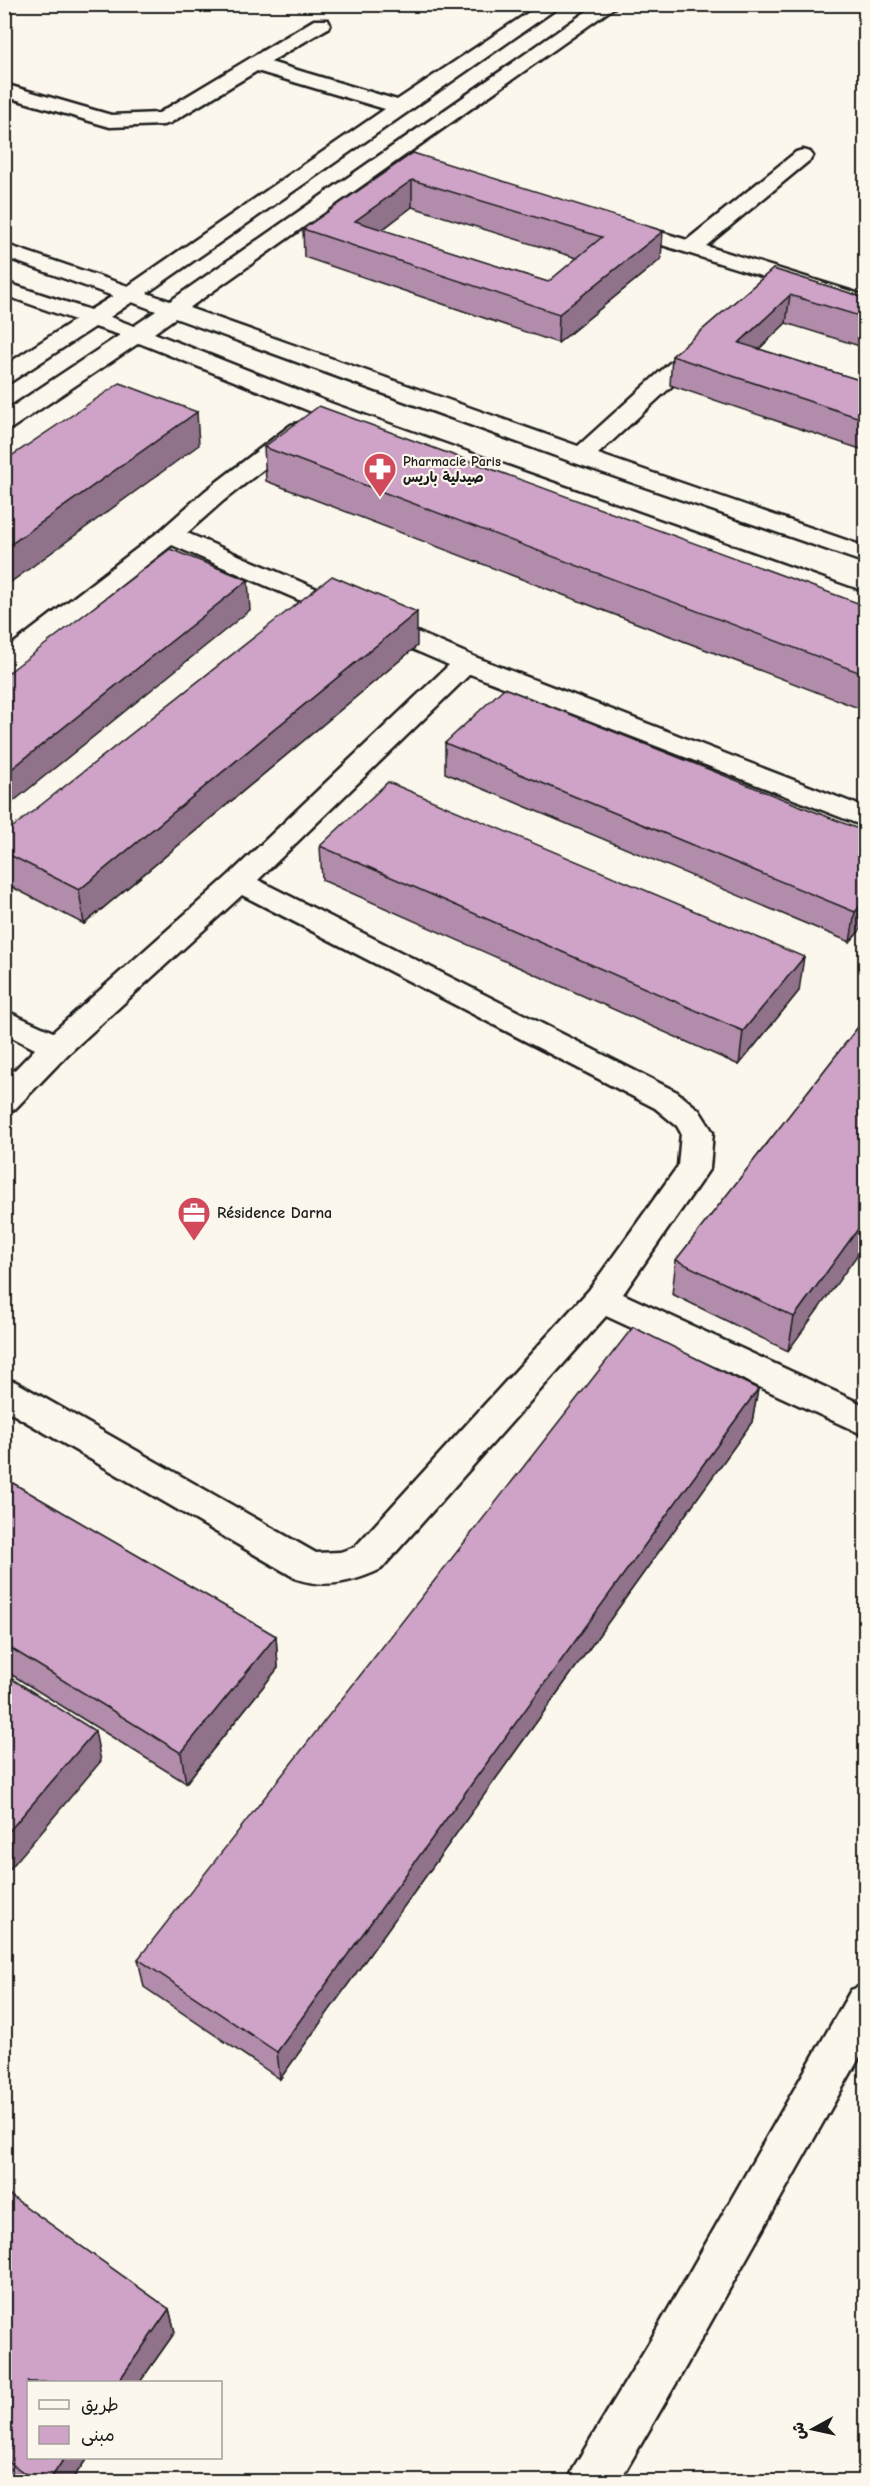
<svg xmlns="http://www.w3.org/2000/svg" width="870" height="2486" font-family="'Comic Neue','Playpen Sans Arabic',sans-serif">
  <rect width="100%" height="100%" fill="#fbf7ec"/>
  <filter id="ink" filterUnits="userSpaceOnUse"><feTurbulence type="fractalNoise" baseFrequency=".0167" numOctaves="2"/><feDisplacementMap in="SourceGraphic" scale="12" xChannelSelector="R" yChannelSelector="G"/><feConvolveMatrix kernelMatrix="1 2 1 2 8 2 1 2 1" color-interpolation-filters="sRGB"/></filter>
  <g filter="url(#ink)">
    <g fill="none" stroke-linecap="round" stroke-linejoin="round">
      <g stroke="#1c1c1c" stroke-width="5">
        <g id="minor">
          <path d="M 541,4 L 563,4 L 147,293 L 170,301 L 597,4 L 619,4 L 189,308 L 578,446 L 695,340 L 703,338 L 711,340 L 714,345 L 711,350 L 598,454 L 866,547 L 866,563 L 572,462 L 175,318 L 154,333 L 333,404 L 866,594 L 866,611 L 317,414 L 139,343 L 12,428 L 4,430 L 4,412 L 120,335 L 95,327 L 12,381 L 4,383 L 4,366 L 75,320 L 4,295 L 4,282 L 90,310 L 113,296 L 4,257 L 4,244 L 128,286 L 385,109 L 257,71 L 170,123 L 163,125 L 110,127 L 4,96 L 4,84 L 111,115 L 159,113 L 314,20 L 328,20 L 330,24 L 328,28 L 270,62 L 397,100 ZM 132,302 L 156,311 L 134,326 L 110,317 Z"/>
          <path d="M 803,150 L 810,152 L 813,156 L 810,160 L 706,246 L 866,296 L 866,309 L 611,229 L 607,225 L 611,221 L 618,219 L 687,240 L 796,152 Z"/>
          <path d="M 299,423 L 307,425 L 311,430 L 307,435 L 223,501 L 187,533 L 475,657 L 866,808 L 866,827 L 470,674 L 258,880 L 677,1092 L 699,1110 L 713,1132 L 710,1168 L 623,1294 L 866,1406 L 866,1436 L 606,1316 L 381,1569 C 354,1582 326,1589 297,1579 L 4,1409 L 4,1378 L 16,1382 L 316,1553 L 340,1552 L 355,1547 L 589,1290 L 678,1166 L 681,1133 L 677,1126 L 655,1108 L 242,895 L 67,1055 L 15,1109 L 4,1112 L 4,1081 L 35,1049 L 4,1033 L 4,1010 L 53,1032 L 229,875 L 449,665 L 172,545 L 13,670 L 4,672 L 4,651 L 161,530 L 205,491 L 291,425 Z"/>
          <path d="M 866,1984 L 866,2046 L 681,2375 L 619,2482 L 568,2482 L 575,2465 L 649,2343 L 851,1990 Z"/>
        </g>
      </g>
      <use href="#minor" fill="#fbf7ec" fill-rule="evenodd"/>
    </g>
    <g fill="#b18cab" stroke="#1c1c1c" stroke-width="1.5" fill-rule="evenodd">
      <path d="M 413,153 L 661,259 L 558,343 L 304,257 L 303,229 ZM 412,207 L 577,258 L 548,282 L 382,230 Z"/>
      <path d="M 773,269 L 866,298 L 866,348 L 786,323 L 759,349 L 866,382 L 866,451 L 670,385 L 672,356 Z"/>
      <path d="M 264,447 L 866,606 L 866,711 L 266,481 Z"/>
      <path d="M 417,646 L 84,924 L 4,883 L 4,834 Z"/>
      <path d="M 445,743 L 866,832 L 866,923 L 850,942 L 445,773 Z"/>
      <path d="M 320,846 L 799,991 L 739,1065 L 322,880 Z"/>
      <path d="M 866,1017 L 788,1351 L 672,1294 L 676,1260 Z"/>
      <path d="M 758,1389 L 752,1422 L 280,2079 L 144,1987 L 138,1959 Z"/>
      <path d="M 4,1478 L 276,1636 L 278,1668 L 186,1783 L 4,1670 Z"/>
      <path d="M 4,2191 L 169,2309 L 175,2332 L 140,2382 L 28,2382 L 88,2457 L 71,2481 L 18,2481 L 4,2471 Z"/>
    </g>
    <g fill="#90728b" stroke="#1c1c1c" stroke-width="1.5">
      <path d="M 412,180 L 412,207 L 358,248 L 355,221 Z"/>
      <path d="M 663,231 L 661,259 L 558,343 L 559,314 Z"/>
      <path d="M 790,295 L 786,323 L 736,371 L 739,343 Z"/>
      <path d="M 197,412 L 199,445 L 4,587 L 4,549 Z"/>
      <path d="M 248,580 L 250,610 L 4,809 L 4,775 Z"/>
      <path d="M 417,612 L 417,646 L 84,924 L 79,890 Z"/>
      <path d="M 866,899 L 866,923 L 850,942 L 855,912 Z"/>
      <path d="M 804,957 L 799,991 L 739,1065 L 743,1031 Z"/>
      <path d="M 866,1218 L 866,1243 L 788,1351 L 794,1317 Z"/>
      <path d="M 758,1389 L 752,1422 L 280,2079 L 277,2052 Z"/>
      <path d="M 276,1636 L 278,1668 L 186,1783 L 181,1753 Z"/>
      <path d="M 95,1731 L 101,1761 L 4,1876 L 4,1837 Z"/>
      <path d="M 169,2309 L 175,2332 L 140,2382 L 118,2382 Z"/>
      <path d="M 65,2457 L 88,2457 L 71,2481 L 49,2481 Z"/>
    </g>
    <g fill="#cea3c7" stroke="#1c1c1c" stroke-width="1.5" fill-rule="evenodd">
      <path d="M 413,153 L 663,231 L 559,314 L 303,229 ZM 412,180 L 602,237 L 548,282 L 355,221 Z"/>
      <path d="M 773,269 L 866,298 L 866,318 L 790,295 L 739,343 L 866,382 L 866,420 L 672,356 Z"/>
      <path d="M 120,383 L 197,412 L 4,549 L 4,461 Z"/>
      <path d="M 319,406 L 866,606 L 866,675 L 264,447 Z"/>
      <path d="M 170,549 L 248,580 L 4,775 L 4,676 Z"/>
      <path d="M 332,576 L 417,612 L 79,890 L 4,852 L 4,834 Z"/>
      <path d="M 504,688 L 866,832 L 866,899 L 855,912 L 445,743 Z"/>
      <path d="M 388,782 L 804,957 L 743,1031 L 320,846 Z"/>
      <path d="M 866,1017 L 866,1218 L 794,1317 L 676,1260 Z"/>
      <path d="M 633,1327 L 758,1389 L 277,2052 L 138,1959 Z"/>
      <path d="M 4,1478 L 276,1636 L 181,1753 L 4,1644 Z"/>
      <path d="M 4,1674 L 95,1731 L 4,1837 Z"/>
      <path d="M 4,2191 L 169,2309 L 118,2382 L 28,2382 L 28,2457 L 65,2457 L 49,2481 L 35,2481 L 4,2458 Z"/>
    </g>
  </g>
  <defs>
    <g id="pharmacy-pin" transform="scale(1.725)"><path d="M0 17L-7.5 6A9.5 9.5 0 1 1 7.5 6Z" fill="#d1495b" stroke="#fbf7ec"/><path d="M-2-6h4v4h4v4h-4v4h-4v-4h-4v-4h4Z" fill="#fff"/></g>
    <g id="office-pin" transform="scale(1.725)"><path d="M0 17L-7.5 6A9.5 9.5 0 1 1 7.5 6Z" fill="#d1495b" stroke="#fbf7ec"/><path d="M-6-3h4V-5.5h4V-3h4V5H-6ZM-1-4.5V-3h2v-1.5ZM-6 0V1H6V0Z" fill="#fff"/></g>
  </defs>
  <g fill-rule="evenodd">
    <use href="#pharmacy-pin" x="380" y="469"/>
    <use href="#office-pin" x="194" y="1213"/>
  </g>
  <g text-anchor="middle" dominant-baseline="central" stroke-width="4.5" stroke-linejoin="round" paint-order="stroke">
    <g font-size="14" font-weight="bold" fill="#1c1c1c" stroke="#fbf7ec" text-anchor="start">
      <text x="403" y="461">Pharmacie Paris<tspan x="403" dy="16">صيدلية باريس</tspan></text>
    </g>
    <g font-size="16" font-weight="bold" fill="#1c1c1c" stroke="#fbf7ec" text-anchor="start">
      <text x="217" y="1213">Résidence Darna</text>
    </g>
  </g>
  <rect width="870" height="2486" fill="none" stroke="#fbf7ec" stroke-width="24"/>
  <rect x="12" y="12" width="846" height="2462" fill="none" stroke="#1c1c1c" stroke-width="2" filter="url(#ink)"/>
  <rect x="27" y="2381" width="195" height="78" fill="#fbf7ec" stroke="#a29f99" stroke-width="1.5"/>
  <rect x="39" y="2400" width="30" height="9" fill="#fbf7ec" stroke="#a29f99" stroke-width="1.5"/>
  <text x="81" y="2411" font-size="18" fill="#1c1c1c">طريق</text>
  <rect x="39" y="2426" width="30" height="18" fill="#cea3c7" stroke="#a29f99" stroke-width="1.5"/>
  <text x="81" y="2441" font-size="18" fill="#1c1c1c">مبنى</text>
  <g transform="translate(813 2429) rotate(262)" stroke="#fbf7ec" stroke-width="4.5" paint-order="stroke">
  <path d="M0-4.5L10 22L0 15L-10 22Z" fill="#1c1c1c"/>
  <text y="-9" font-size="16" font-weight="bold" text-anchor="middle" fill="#1c1c1c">ش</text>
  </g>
</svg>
